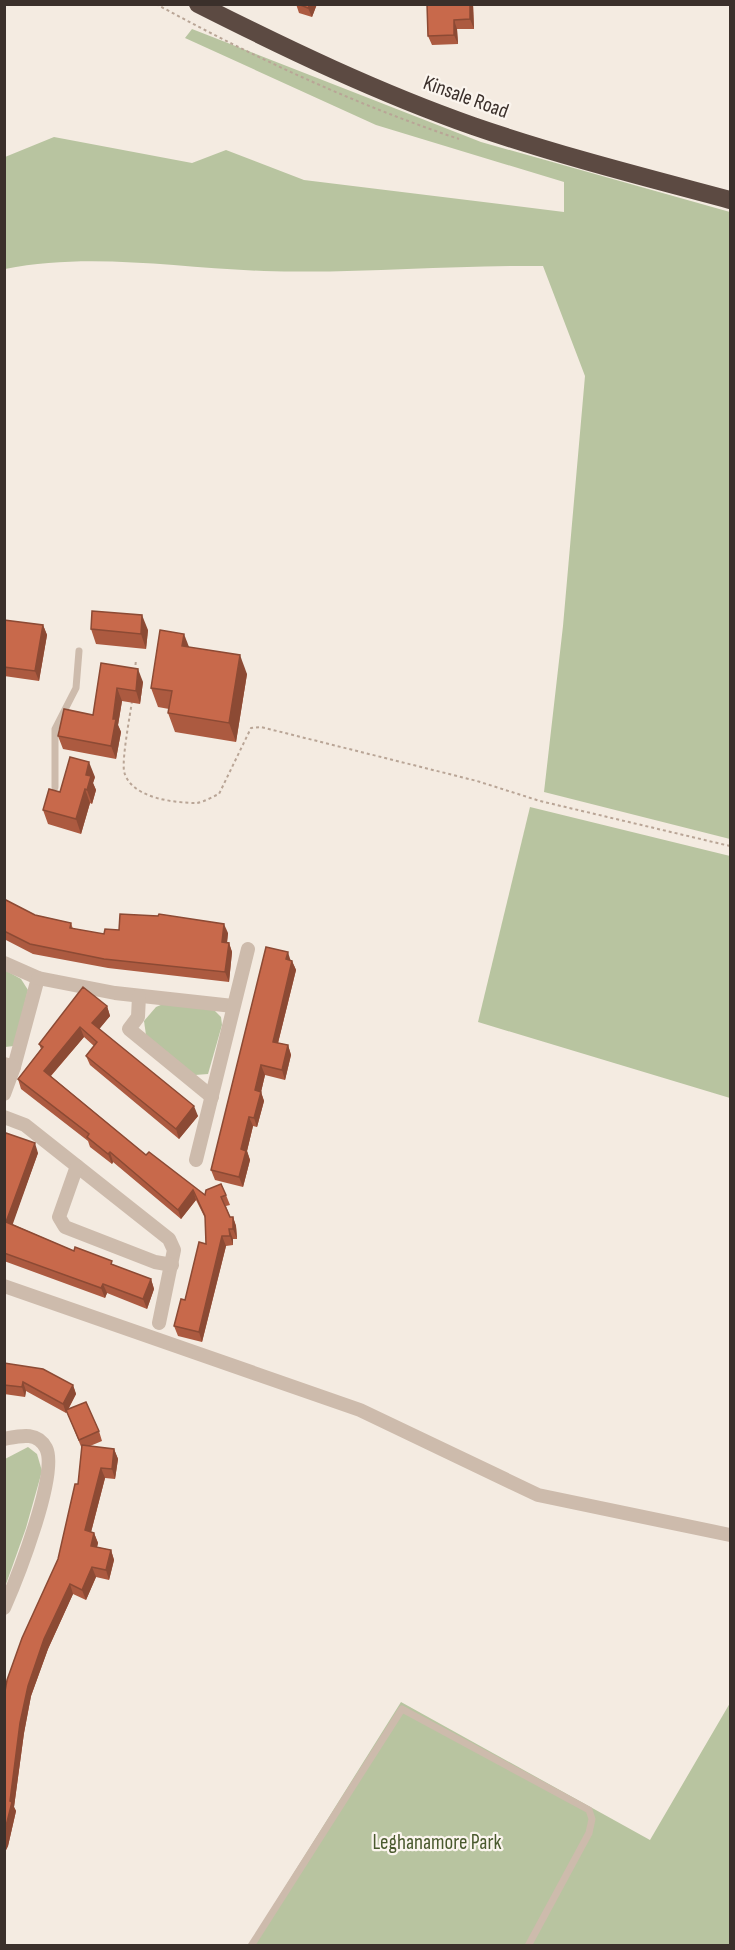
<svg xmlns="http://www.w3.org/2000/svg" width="735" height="1950" font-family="'Sofia Sans Condensed',sans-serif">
  <rect width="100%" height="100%" fill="#f4ebe1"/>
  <g fill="#b8c4a0">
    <path d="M 192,29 L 481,142 L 730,212 L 730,839 L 544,792 L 563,626 L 585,376 L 543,266 C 450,265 357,274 264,271 C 177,268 91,252 5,269 L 5,157 L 54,137 L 192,163 L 226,150 L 304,180 L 564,212 L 564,182 L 376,125 L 185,38 Z"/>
    <path d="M 530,807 L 730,856 L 730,1098 L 478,1022 Z"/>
    <path d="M 5,970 L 21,979 L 28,990 L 14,1046 L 5,1047 Z"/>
    <path d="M 163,1004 L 214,1010 L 221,1017 L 222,1025 L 208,1074 L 195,1075 L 146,1035 L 144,1021 L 156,1007 Z"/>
    <path d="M 28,1447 L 37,1454 L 42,1471 L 26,1528 L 5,1587 L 5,1459 Z"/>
    <path d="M 401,1702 L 650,1840 L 730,1703 L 730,1945 L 248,1946 Z"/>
  </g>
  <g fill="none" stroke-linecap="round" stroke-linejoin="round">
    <g stroke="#b9a596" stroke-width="2" stroke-dasharray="3 3" stroke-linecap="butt">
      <path d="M 156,4 C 253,57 354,104 459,139"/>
      <path d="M 135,671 L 136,659"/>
      <path d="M 132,701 C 130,716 122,757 124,771 C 130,798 174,803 197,803 C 204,802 212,797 219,794 L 251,728 L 261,727 L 477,781 L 540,801 L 730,846"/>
    </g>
    <g stroke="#cdbbac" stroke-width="7">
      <path d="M 55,787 L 55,729 L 76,688 L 79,651"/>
      <path d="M 251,1946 L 402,1709 L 589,1810 L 592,1819 L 589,1833 L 528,1946"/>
    </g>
    <g stroke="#cdbbac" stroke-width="14">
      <path d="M 4,963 L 38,978 L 14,1067"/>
      <path d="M 38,978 L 115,993 L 233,1006"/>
      <path d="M 139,996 L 138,1017 L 129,1029 L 212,1097"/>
      <path d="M 4,1064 L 14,1067 L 4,1094"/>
      <path d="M 4,1117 L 25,1125 L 169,1239 L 174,1250 L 159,1323"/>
      <path d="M 196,1160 L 248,949"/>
      <path d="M 77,1166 L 59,1217 L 65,1227 L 155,1262 L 172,1265"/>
      <path d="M 4,1286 L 360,1410 L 538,1495 L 730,1535"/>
      <path d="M 4,1439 C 20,1436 37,1431 46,1448 C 59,1473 16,1581 4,1608"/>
    </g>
    <path stroke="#5c4a42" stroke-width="18" d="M 198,4 C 287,49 379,93 473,126 C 557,155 644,177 730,200"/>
  </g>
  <g fill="#ac5a40">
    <path d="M 296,4 L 317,4 L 312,17 L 299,13 Z"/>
    <path d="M 427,4 L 473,4 L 474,29 L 457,29 L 458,44 L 432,45 L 428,36 Z"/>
    <path d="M 4,620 L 43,625 L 47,635 L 39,681 L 4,676 Z"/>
    <path d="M 91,629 L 148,630 L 146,649 L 96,644 Z"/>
    <path d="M 189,647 L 247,674 L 236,742 L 175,732 L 168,713 L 169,709 L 158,707 L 151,688 Z"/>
    <path d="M 101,663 L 143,682 L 140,704 L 122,701 L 118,725 L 121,732 L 116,759 L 63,749 L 58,736 L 93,715 Z"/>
    <path d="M 95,777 L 93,783 L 96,790 L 92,804 L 90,803 L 81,834 L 48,824 L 43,810 L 60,792 Z"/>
    <path d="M 4,899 L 35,915 L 71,923 L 73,929 L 104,934 L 119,930 L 228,933 L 227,942 L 229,943 L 232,952 L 229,982 L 108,968 L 33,954 L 4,939 Z"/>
    <path d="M 291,960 L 292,961 L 296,970 L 278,1043 L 288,1045 L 291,1055 L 285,1080 L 265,1075 L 261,1092 L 264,1101 L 257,1127 L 253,1126 L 247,1151 L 250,1160 L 243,1187 L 215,1180 L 211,1170 Z"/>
    <path d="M 107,1006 L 110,1016 L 99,1029 L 198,1116 L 179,1139 L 90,1065 L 86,1056 L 94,1046 L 84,1037 L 51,1076 L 146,1155 L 205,1195 L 226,1195 L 230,1205 L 226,1206 L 230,1217 L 233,1217 L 236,1226 L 237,1239 L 233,1239 L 233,1245 L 226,1246 L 202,1342 L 178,1336 L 174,1326 L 185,1300 L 206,1244 L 205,1218 L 196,1200 L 181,1219 L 113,1162 L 112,1164 L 90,1147 L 88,1141 L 21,1089 L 18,1079 L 41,1049 L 39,1044 Z"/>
    <path d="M 4,1138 L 38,1153 L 12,1224 L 74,1251 L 151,1279 L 154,1289 L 147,1309 L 107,1293 L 105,1298 L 4,1261 Z"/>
    <path d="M 4,1363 L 73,1385 L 76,1394 L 68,1410 L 99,1431 L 102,1441 L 90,1446 L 114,1449 L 118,1459 L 115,1479 L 105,1478 L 91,1532 L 94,1533 L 98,1543 L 97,1547 L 111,1550 L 114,1560 L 109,1580 L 96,1577 L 86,1600 L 73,1594 L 48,1649 L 31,1696 L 24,1733 L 14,1807 L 16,1811 L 8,1846 L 4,1854 L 4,1697 L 58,1559 L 78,1484 L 82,1449 L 67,1412 L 66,1413 L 26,1391 L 25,1397 L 4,1394 Z"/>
  </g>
  <g fill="#8c4a34">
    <path d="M 310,4 L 317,4 L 312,17 L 308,8 Z"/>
    <path d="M 470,4 L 473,4 L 474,29 L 470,19 Z"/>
    <path d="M 454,20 L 457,29 L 458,44 L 454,35 Z"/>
    <path d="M 142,615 L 148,630 L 146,649 L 141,634 Z"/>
    <path d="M 43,625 L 47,635 L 39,681 L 35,671 Z"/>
    <path d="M 184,634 L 191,652 L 182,646 Z"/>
    <path d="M 240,655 L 247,674 L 236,742 L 229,723 Z"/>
    <path d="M 138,669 L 143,682 L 140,704 L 136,691 Z"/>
    <path d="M 117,688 L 122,701 L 118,725 L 121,732 L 116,759 L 111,746 L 113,719 Z"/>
    <path d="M 89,762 L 95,777 L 93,783 L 96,790 L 92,804 L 87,790 L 86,775 Z"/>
    <path d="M 85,789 L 90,803 L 81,834 L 76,819 Z"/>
    <path d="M 224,924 L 228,933 L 226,952 L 222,942 Z"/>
    <path d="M 229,943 L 232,952 L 229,982 L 225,972 Z"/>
    <path d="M 288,952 L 291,962 L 286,959 Z"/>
    <path d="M 292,961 L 296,970 L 276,1051 L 273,1042 Z"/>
    <path d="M 107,1006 L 110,1016 L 96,1033 L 92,1023 Z"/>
    <path d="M 80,1027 L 84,1037 L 47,1080 L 44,1071 Z"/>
    <path d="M 288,1045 L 291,1055 L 285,1080 L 282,1070 Z"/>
    <path d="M 261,1065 L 265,1075 L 261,1092 L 264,1101 L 257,1127 L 254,1118 L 255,1090 Z"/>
    <path d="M 194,1106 L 198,1116 L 179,1139 L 176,1129 Z"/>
    <path d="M 249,1117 L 253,1126 L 247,1151 L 250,1160 L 243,1187 L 239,1177 L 241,1149 Z"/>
    <path d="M 35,1143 L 38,1153 L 10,1232 L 6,1222 Z"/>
    <path d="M 110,1152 L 113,1162 L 112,1164 L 108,1154 Z"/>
    <path d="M 193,1190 L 196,1200 L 181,1219 L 178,1210 Z"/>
    <path d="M 233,1217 L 236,1226 L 237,1239 L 233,1229 Z"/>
    <path d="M 229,1229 L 233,1239 L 233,1245 L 230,1236 Z"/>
    <path d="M 222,1236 L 226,1246 L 202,1342 L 199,1332 Z"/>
    <path d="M 151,1279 L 154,1289 L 147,1309 L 143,1299 Z"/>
    <path d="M 103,1284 L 107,1293 L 105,1298 L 101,1288 Z"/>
    <path d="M 23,1382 L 26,1391 L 25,1397 L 22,1387 Z"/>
    <path d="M 73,1385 L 76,1394 L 66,1413 L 63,1404 Z"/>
    <path d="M 114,1449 L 118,1459 L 115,1479 L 112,1469 Z"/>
    <path d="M 101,1468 L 105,1478 L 89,1540 L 85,1530 Z"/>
    <path d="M 94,1533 L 98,1543 L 95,1555 L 91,1546 Z"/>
    <path d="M 111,1550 L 114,1560 L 109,1580 L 106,1570 Z"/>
    <path d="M 92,1567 L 96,1577 L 86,1600 L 82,1590 Z"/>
    <path d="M 70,1584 L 73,1594 L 48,1649 L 31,1696 L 24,1733 L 14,1807 L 16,1811 L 8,1846 L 4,1854 L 4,1834 L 10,1801 L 20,1723 L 28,1686 L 44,1639 Z"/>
  </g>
  <g fill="#c8694b" stroke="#8c4a34" stroke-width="1.5">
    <path d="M 298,4 L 310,4 L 308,8 Z"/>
    <path d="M 427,4 L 470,4 L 470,19 L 454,20 L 454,35 L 428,36 Z"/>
    <path d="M 92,611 L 142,615 L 141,634 L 91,629 Z"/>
    <path d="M 4,620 L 43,625 L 35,671 L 4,667 Z"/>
    <path d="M 160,630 L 184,634 L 182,646 L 240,655 L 229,723 L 168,713 L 172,691 L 151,688 Z"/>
    <path d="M 101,663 L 138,669 L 136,691 L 117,688 L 113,719 L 116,719 L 111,746 L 58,736 L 64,709 L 93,715 Z"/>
    <path d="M 70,757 L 89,762 L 86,775 L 91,776 L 87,790 L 85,789 L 76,819 L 43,810 L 49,789 L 60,792 Z"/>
    <path d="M 4,899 L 35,915 L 71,923 L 70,928 L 104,934 L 105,929 L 119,930 L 120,914 L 158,916 L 159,914 L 224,924 L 222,942 L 229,943 L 225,972 L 104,959 L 30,944 L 4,931 Z"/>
    <path d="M 266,947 L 288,952 L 286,959 L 292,961 L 273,1042 L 288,1045 L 282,1070 L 261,1065 L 255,1090 L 261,1092 L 254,1118 L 249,1117 L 241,1149 L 246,1151 L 239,1177 L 211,1170 Z"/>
    <path d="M 83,987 L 107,1006 L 92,1023 L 194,1106 L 176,1129 L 86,1056 L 97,1042 L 80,1027 L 44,1071 L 146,1155 L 149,1152 L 205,1195 L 206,1190 L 221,1184 L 226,1195 L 221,1197 L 230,1217 L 233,1217 L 233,1229 L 229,1229 L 230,1236 L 222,1236 L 199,1332 L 174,1326 L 181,1299 L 185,1300 L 199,1242 L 206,1244 L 205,1216 L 193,1190 L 178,1210 L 110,1152 L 108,1154 L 87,1137 L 89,1134 L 18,1079 L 43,1047 L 39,1044 Z"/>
    <path d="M 6,1133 L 35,1143 L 6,1222 L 74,1251 L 75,1247 L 112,1261 L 111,1264 L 151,1279 L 143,1299 L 103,1284 L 101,1288 L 4,1253 L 4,1138 Z"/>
    <path d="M 4,1363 L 43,1369 L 73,1385 L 63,1404 L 23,1382 L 22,1387 L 4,1385 Z"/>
    <path d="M 86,1402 L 99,1431 L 79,1440 L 66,1410 Z"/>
    <path d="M 82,1445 L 114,1449 L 112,1469 L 101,1468 L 85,1530 L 94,1533 L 91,1546 L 111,1550 L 106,1570 L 92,1567 L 82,1590 L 70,1584 L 44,1639 L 28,1686 L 20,1723 L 10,1801 L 12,1802 L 4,1834 L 4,1697 L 7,1680 L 22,1638 L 58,1559 L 75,1484 L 78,1484 Z"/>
  </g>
  <g text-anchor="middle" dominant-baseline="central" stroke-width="4.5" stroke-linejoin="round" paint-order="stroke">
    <g font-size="21" fill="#3b302b" stroke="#fbf5ee">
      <text transform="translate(466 97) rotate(20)">Kinsale Road</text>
    </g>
    <g font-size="21" fill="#4a5a2e" stroke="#fbf5ee">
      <text x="437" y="1842">Leghanamore Park</text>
    </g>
  </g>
  <rect width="735" height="1950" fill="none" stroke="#3b302b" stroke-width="12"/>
</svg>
